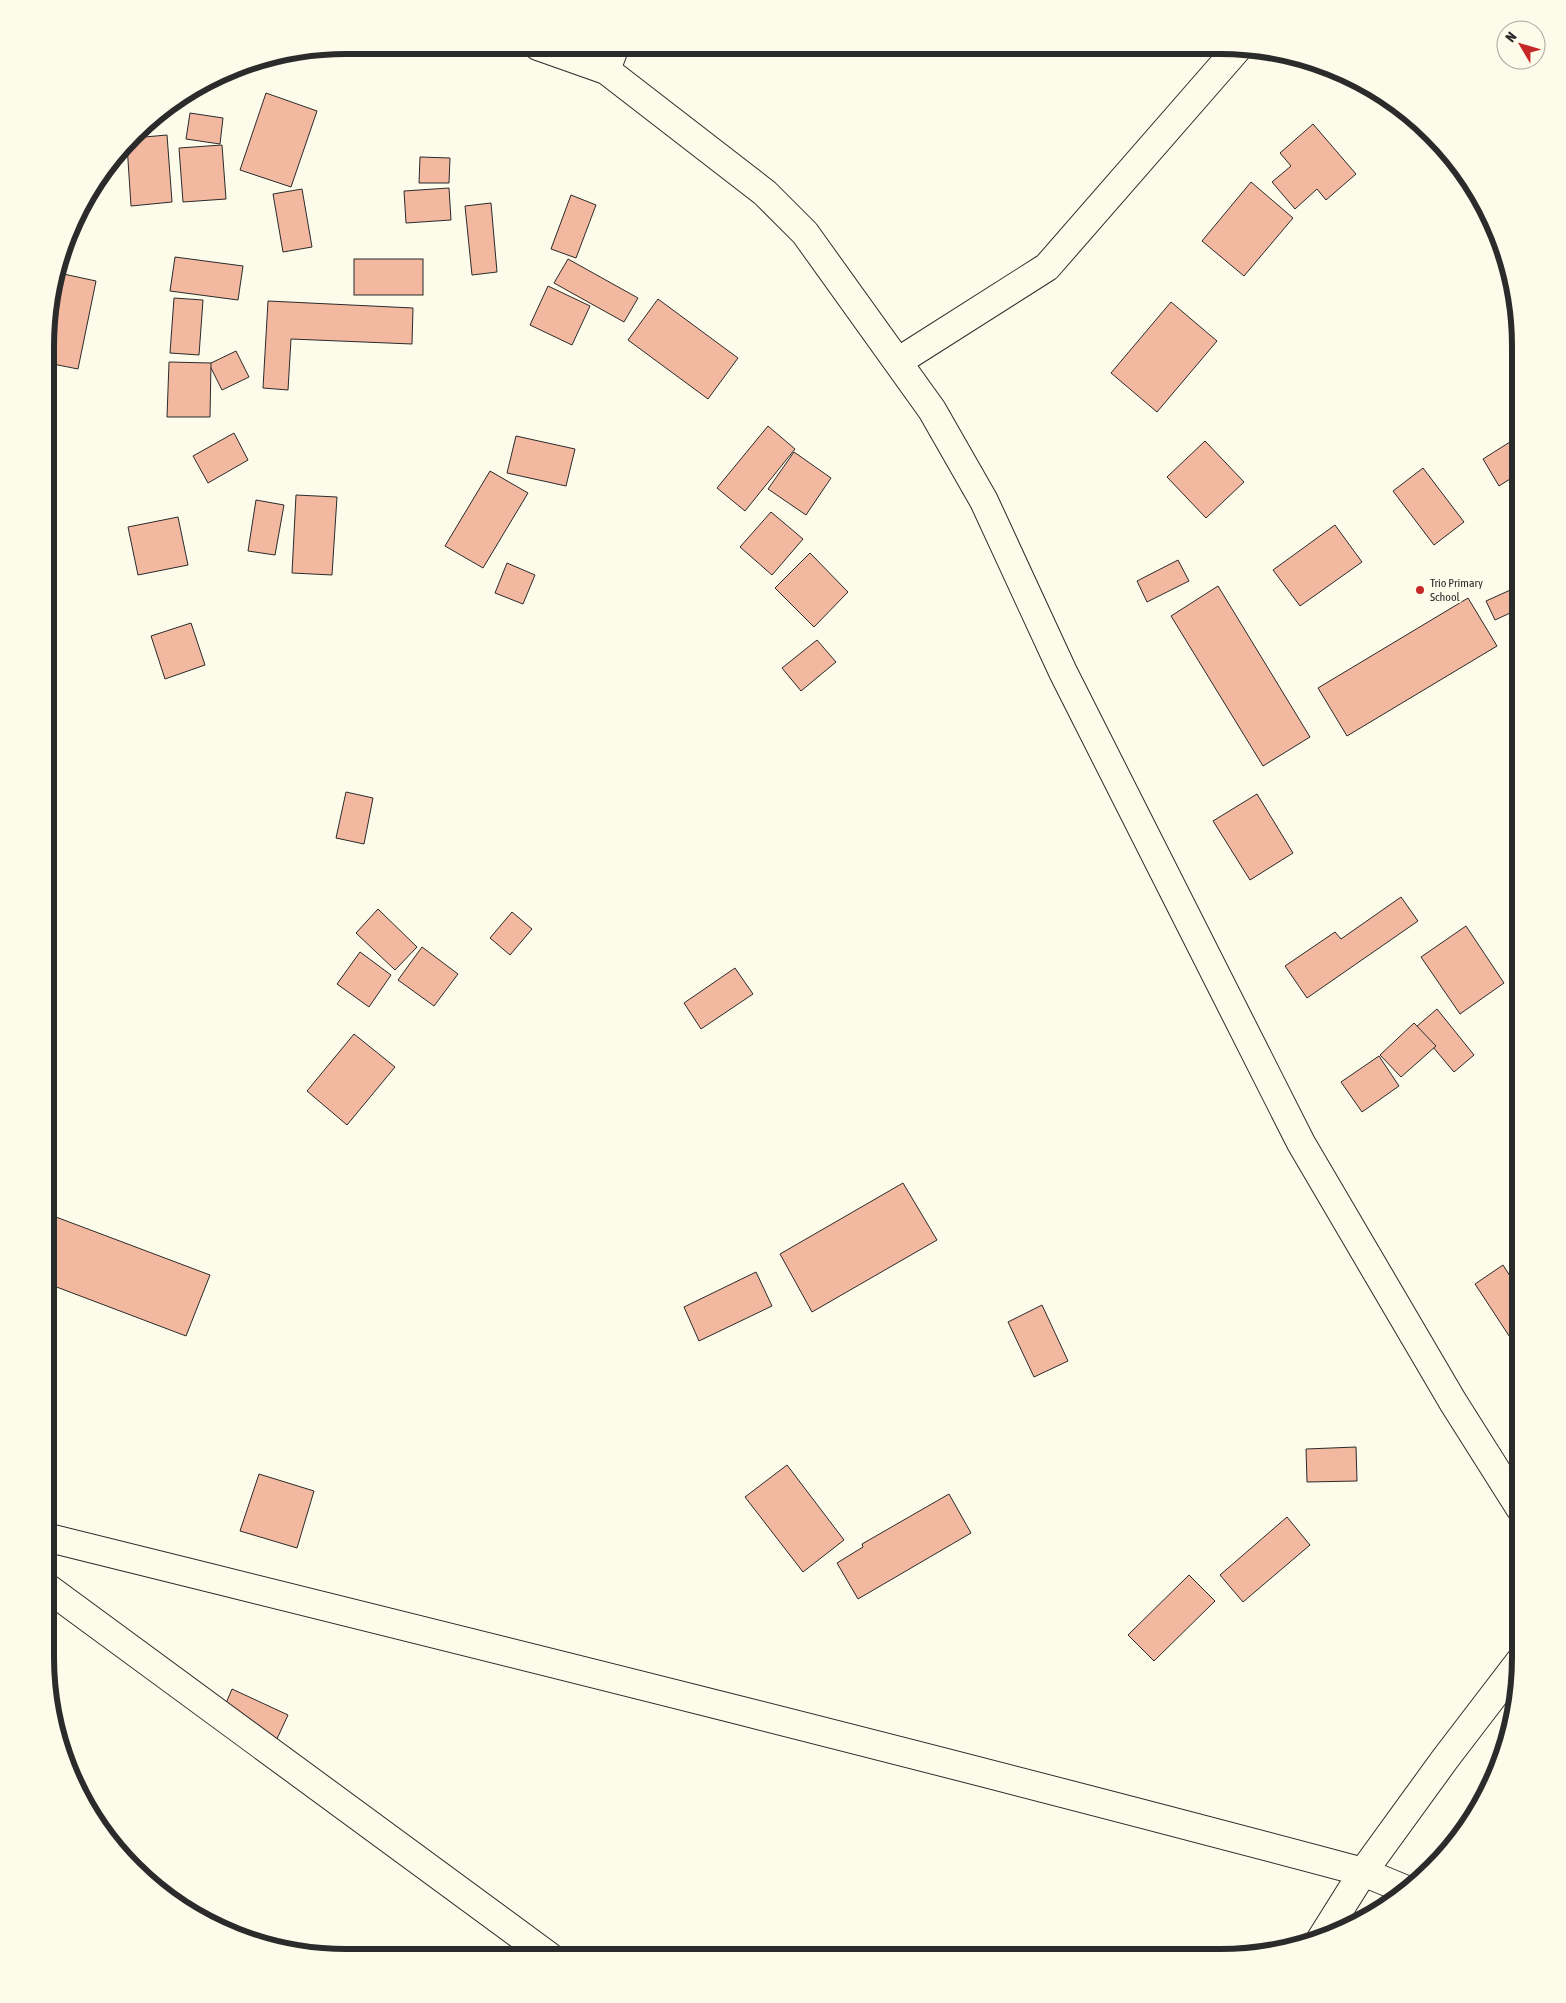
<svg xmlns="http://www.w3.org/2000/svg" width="1566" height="2003" font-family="'Asap Condensed',sans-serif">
  <rect width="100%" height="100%" fill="#fdfbea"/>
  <g fill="#f2b8a0" stroke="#2b2b2b">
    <path d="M 266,93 L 317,111 L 291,187 L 240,170 Z"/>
    <path d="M 190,113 L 223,118 L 220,144 L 186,139 Z"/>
    <path d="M 1313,124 L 1356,174 L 1326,200 L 1317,189 L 1295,209 L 1272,182 L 1291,166 L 1280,153 Z"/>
    <path d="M 167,135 L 172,202 L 131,206 L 127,145 L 133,138 Z"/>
    <path d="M 222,145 L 226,199 L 183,202 L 179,148 Z"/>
    <path d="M 420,157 L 450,158 L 449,183 L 419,183 Z"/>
    <path d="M 1251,182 L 1293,218 L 1244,276 L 1202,241 Z"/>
    <path d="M 449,188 L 451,220 L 406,223 L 404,191 Z"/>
    <path d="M 302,189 L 312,247 L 283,252 L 273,194 Z"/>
    <path d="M 571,195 L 596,205 L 576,258 L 551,249 Z"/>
    <path d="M 491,203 L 497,272 L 472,275 L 465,206 Z"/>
    <path d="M 175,257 L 243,266 L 238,300 L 170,291 Z"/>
    <rect x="354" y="259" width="69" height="36"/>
    <path d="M 568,259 L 638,298 L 624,322 L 554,283 Z"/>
    <path d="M 59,273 L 96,281 L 78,369 L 48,363 L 48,306 Z"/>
    <path d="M 548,286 L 590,306 L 572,345 L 530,325 Z"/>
    <path d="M 174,298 L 203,300 L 199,355 L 170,353 Z"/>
    <path d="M 658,299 L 738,358 L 708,399 L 628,340 Z"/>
    <path d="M 268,301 L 413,308 L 412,344 L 291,339 L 288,390 L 263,388 Z"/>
    <path d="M 1171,302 L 1217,341 L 1157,412 L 1111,373 Z"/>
    <path d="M 236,351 L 249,377 L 222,390 L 209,364 Z"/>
    <path d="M 169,362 L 211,363 L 210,417 L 167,417 Z"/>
    <path d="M 768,426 L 795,449 L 745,511 L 717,488 Z"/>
    <path d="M 234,433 L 248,460 L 208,483 L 193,456 Z"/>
    <path d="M 1521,435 L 1521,472 L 1499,486 L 1483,459 Z"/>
    <path d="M 516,436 L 575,449 L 566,486 L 507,473 Z"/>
    <path d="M 1205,441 L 1244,482 L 1206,518 L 1167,477 Z"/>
    <path d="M 794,452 L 831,478 L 806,515 L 768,489 Z"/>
    <path d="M 1423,468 L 1464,522 L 1434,545 L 1393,491 Z"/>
    <path d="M 490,471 L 528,493 L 483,568 L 445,546 Z"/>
    <path d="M 296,495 L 337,497 L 332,575 L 292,573 Z"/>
    <path d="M 256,500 L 284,505 L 275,555 L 248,551 Z"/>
    <path d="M 771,512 L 803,539 L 772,575 L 740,547 Z"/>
    <path d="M 178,517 L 188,565 L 138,575 L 128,527 Z"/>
    <path d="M 1335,525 L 1362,562 L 1300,606 L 1273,570 Z"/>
    <path d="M 810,553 L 848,592 L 814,627 L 775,588 Z"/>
    <path d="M 1178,560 L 1189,581 L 1147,602 L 1137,581 Z"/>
    <path d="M 507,563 L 535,575 L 523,604 L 495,593 Z"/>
    <path d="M 1218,586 L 1310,737 L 1263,766 L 1171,616 Z"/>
    <path d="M 1517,587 L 1521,594 L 1521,608 L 1495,620 L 1486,601 Z"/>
    <path d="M 1468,598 L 1497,646 L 1347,736 L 1318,688 Z"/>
    <path d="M 191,623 L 205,665 L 165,679 L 151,636 Z"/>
    <path d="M 817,640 L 836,662 L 801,691 L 782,668 Z"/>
    <path d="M 346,792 L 373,798 L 364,844 L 336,838 Z"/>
    <path d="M 1257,794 L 1293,853 L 1250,880 L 1213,821 Z"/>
    <path d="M 1401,897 L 1418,921 L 1307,998 L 1285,966 L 1335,932 L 1341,939 Z"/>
    <path d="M 378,909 L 417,947 L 395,970 L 356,933 Z"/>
    <path d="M 512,912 L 532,929 L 510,955 L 490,938 Z"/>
    <path d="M 1466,926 L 1504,983 L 1460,1014 L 1421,957 Z"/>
    <path d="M 422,947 L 458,974 L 434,1006 L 398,980 Z"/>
    <path d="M 360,952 L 391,975 L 369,1007 L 337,984 Z"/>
    <path d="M 735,968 L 753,994 L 701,1029 L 684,1003 Z"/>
    <path d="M 1437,1009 L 1474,1055 L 1454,1072 L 1416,1027 Z"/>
    <path d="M 1414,1023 L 1436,1046 L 1401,1077 L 1380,1055 Z"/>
    <path d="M 354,1034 L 395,1067 L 347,1125 L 307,1091 Z"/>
    <path d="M 1379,1056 L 1399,1086 L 1362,1112 L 1341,1082 Z"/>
    <path d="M 903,1183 L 937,1240 L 812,1312 L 780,1254 Z"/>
    <path d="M 48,1214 L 210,1275 L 186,1336 L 46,1283 L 46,1220 Z"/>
    <path d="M 1503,1265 L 1521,1293 L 1521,1354 L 1475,1284 Z"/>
    <path d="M 756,1272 L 772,1306 L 699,1341 L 684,1307 Z"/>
    <path d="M 1042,1305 L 1068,1361 L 1034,1377 L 1008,1322 Z"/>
    <path d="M 1356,1447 L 1357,1481 L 1307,1482 L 1306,1449 Z"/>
    <path d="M 787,1465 L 844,1540 L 803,1572 L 745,1497 Z"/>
    <path d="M 259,1474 L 314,1491 L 297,1548 L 240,1531 Z"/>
    <path d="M 949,1494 L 971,1533 L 858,1599 L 837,1563 L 863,1547 L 862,1544 Z"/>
    <path d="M 1287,1517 L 1310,1545 L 1243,1602 L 1220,1575 Z"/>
    <path d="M 1189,1575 L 1215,1601 L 1154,1661 L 1128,1635 Z"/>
    <path d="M 232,1689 L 288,1715 L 276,1741 L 221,1715 Z"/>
  </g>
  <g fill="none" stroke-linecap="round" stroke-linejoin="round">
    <g stroke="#2b2b2b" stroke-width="30">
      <g id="street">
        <path d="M 606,70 L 615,46"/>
        <path d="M 899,361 L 1047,267 L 1238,48"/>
        <path d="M 45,1537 C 485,1646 925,1755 1363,1872 L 1409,1891"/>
        <path d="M 45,1586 L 550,1957"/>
        <path d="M 1321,1939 L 1363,1872"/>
      </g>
    </g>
    <g stroke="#2b2b2b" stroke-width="30">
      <g id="secondary">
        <path d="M 538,46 L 606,70 L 765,193 L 805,233 L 932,410 L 984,501 L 1063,672 L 1301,1143 L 1453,1402 L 1520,1508"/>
        <path d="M 1363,1872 L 1445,1759 L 1520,1661"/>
      </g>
    </g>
    <use href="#street" stroke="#fdfbea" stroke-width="28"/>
    <use href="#secondary" stroke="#fdfbea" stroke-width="28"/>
  </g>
  <circle fill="#c62828" stroke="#fdfbea" stroke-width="2" cx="1420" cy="590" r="5"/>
  <g text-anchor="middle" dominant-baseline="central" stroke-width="4" stroke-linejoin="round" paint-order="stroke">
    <g font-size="12" fill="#2b2b2b" stroke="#fdfbea" text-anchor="start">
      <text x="1430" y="583">Trio Primary<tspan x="1430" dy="14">School</tspan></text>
    </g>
  </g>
  <path d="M0 0H1566V2003H0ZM346 54H1220A292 292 0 0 1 1512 346V1657A292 292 0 0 1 1220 1949H346A292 292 0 0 1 54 1657V346A292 292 0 0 1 346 54Z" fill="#fdfbea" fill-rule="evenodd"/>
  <path fill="none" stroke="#2b2b2b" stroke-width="6" d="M346 54H1220A292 292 0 0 1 1512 346V1657A292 292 0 0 1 1220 1949H346A292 292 0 0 1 54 1657V346A292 292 0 0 1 346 54Z"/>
  <g transform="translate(1521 45) rotate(308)"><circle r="24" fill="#fdfbea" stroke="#a9a89e"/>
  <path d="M0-4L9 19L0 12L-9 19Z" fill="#c62828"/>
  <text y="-8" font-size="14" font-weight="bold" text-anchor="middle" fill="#2b2b2b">N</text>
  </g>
</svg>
